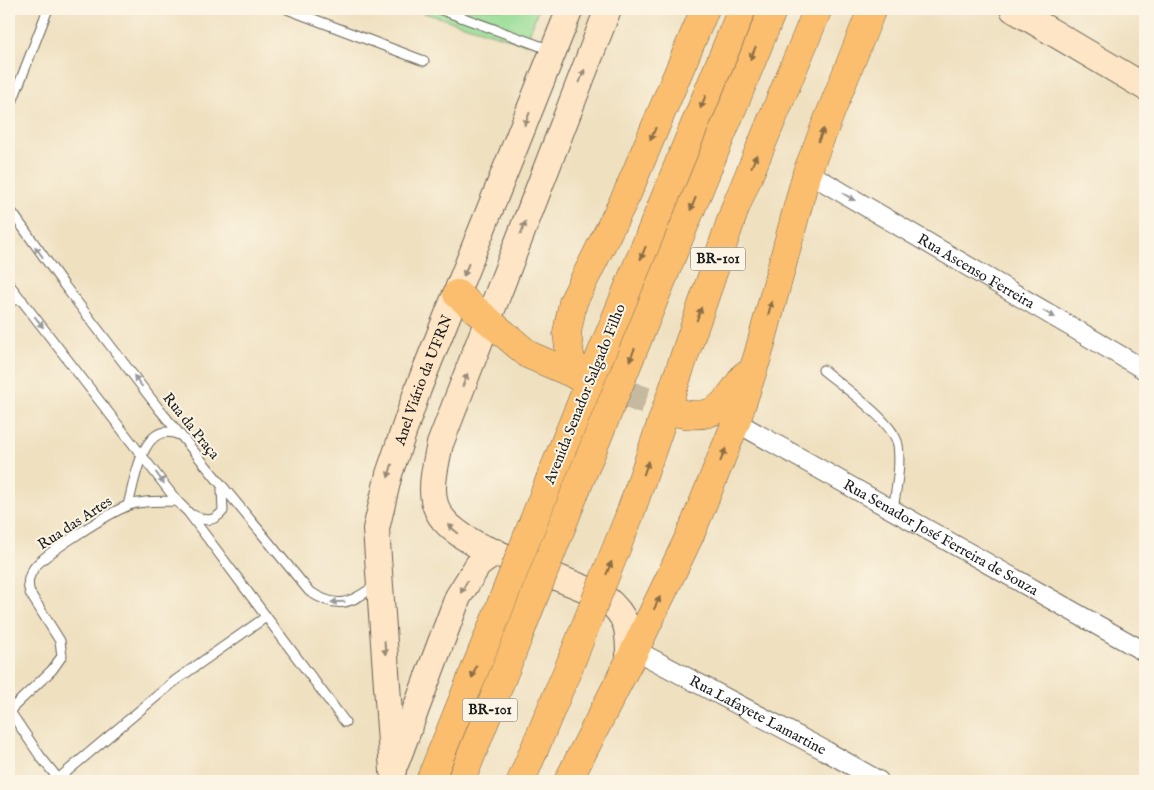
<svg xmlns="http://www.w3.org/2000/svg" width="1154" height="790" font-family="'IM FELL English',serif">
  <rect width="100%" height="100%" fill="#fcf5e5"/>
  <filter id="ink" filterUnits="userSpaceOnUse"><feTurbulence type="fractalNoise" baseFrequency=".02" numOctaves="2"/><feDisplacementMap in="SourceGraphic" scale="10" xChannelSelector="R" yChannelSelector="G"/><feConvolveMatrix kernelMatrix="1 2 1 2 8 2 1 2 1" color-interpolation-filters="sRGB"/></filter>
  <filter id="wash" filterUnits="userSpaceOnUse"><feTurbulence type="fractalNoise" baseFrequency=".0096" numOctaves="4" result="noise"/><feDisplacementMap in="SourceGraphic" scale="20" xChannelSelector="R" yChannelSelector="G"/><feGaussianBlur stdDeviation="1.12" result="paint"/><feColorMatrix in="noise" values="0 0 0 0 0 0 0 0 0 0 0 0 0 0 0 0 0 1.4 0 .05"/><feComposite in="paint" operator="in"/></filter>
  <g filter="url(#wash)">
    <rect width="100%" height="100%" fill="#efe0c0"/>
    <path fill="#98dd96" stroke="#5a7c59" d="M 411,9 L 538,9 L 526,44 Z"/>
  </g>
  <g filter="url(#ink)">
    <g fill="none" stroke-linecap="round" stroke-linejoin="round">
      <path stroke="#c5b99f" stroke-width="28" stroke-dasharray="28 14" stroke-linecap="butt" d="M 580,377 L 679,413"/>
      <g stroke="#666155" stroke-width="11">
        <g id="lane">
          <path d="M 287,9 L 424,61"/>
          <path d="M 439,9 L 551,50"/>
          <path d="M 9,110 L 48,9"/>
          <path d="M 9,208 L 64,285 L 159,409 L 309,591 C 337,610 350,604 376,585"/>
          <path d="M 9,284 L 177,501 L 188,512 L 345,722"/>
          <path d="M 9,300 L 22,300"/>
          <path d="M 823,370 C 841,385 894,422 898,445 C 901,467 896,489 893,510"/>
          <path d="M 128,505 C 135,481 142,418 179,435"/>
          <path d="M 193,515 C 205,522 214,522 223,511 L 222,489"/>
          <path d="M 9,710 L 40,756 L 60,781"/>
          <path d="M 9,711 L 52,670 L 62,656 L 60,641 L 30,593 C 27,583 28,577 34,568 C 44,554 109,513 127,506 C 140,500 162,502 177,501"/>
          <path d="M 58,779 L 176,680 L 266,617"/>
        </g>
      </g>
      <g stroke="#666155" stroke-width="21">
        <g id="street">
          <path id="s1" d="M 807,172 L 1145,370"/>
          <path id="s2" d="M 736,422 L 1145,652"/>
          <path id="s3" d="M 635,650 L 826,751 L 879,781"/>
        </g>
      </g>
      <g stroke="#666155" stroke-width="28">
        <g id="secondary">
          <path d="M 608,9 L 440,444 C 428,498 426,517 479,546 L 603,596 C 630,618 629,630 629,663"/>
          <path d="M 1013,9 L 1145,87"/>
          <path d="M 396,762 L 458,597 L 478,565 L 496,552"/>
          <path id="s4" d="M 393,771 L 376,529 L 389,474 L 418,389 L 570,9"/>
        </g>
      </g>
      <g stroke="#666155" stroke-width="29">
        <g id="primary">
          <path d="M 457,294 L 529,355 L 580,377"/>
          <path d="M 576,376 L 570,355 L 567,333 L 573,302 L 627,194 L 705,9"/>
          <path d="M 679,413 C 716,421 725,404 744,376"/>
          <path d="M 550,479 L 742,9"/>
          <path d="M 430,781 L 492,627"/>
          <path d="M 568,781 L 635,650 L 691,533 L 736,422 L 758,355 L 807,172 L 872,9"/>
        </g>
      </g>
      <g stroke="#666155" stroke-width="29">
        <g id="highway">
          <path d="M 576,490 L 773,9"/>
          <path d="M 630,514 L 736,206 L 818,9"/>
          <path d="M 461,781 L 518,638"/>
          <path d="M 521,781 L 571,662"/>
        </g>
      </g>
      <use href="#lane" stroke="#fff" stroke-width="9"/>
      <use href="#street" stroke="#fff" stroke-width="19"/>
      <use href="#secondary" stroke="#fde5c5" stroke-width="26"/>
      <use href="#primary" stroke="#fabe6e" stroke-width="28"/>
      <use href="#highway" stroke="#fabe6e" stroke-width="28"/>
      <g stroke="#666155" stroke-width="29" stroke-linecap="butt">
        <path id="primary-bridge" d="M 492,627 L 550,479"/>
      </g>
      <g stroke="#666155" stroke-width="29" stroke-linecap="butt">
        <g id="highway-bridge">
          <path d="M 518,638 L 576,490"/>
          <path d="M 571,662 L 630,514"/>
        </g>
      </g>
      <use href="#primary-bridge" stroke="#fabe6e" stroke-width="28"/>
      <use href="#highway-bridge" stroke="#fabe6e" stroke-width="28"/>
    </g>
    <defs><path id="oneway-solid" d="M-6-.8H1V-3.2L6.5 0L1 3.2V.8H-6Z" transform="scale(1.25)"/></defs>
    <g fill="#8b6d45">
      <use href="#oneway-solid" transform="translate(753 53) rotate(113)"/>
      <use href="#oneway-solid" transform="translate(703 102) rotate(112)"/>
      <use href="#oneway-solid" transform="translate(653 134) rotate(113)"/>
      <use href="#oneway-solid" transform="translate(821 135) rotate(-68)"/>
      <use href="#oneway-solid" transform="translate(754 161) rotate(-67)"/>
      <use href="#oneway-solid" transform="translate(693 204) rotate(112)"/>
      <use href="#oneway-solid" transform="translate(643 253) rotate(112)"/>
      <use href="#oneway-solid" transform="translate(770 308) rotate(-75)"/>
      <use href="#oneway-solid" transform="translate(699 314) rotate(-71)"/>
      <use href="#oneway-solid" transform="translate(632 355) rotate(112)"/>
      <use href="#oneway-solid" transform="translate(723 455) rotate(-68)"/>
      <use href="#oneway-solid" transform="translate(646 468) rotate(-71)"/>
      <use href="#oneway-solid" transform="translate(609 568) rotate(-68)"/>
      <use href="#oneway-solid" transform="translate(657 603) rotate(-64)"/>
      <use href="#oneway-solid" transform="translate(474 672) rotate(111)"/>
    </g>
    <g fill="#988b79">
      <use href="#oneway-solid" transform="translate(582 76) rotate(-69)"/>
      <use href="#oneway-solid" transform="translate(527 119) rotate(112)"/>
      <use href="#oneway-solid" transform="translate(523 228) rotate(-69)"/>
      <use href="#oneway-solid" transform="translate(466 270) rotate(112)"/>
      <use href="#oneway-solid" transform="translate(465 380) rotate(-69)"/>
      <use href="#oneway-solid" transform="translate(390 471) rotate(107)"/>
      <use href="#oneway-solid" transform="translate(453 529) rotate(-140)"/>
      <use href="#oneway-solid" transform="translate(464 587) rotate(119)"/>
      <use href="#oneway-solid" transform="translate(385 648) rotate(86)"/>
    </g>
    <g fill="#999">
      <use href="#oneway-solid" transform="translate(849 197) rotate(30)"/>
      <use href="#oneway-solid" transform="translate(39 252) rotate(-126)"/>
      <use href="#oneway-solid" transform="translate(1049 314) rotate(30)"/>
      <use href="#oneway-solid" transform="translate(39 322) rotate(52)"/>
      <use href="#oneway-solid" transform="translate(138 381) rotate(-127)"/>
      <use href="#oneway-solid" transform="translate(160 478) rotate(54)"/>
      <use href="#oneway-solid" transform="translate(338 602) rotate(179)"/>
    </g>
  </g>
  <g text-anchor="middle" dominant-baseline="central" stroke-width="4" stroke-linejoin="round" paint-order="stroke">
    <g fill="#fcf5e5" stroke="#5f5d58" stroke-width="1">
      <rect x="690.5" y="247.5" width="55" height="23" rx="4"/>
      <rect x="462.5" y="698.5" width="55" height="23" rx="4"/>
    </g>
    <g font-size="14" font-weight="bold" fill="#1c1c1c">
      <text x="718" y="259">BR-101</text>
      <text x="490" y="710">BR-101</text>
    </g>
    <g font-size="15" fill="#1c1c1c" stroke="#fcf5e5">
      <text stroke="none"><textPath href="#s1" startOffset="196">Rua Ascenso Ferreira</textPath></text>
      <text stroke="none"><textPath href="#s4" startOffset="399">Anel Viário da UFRN</textPath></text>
      <text transform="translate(585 394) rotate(-68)">Avenida Senador Salgado Filho</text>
      <text transform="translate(191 426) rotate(51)">Rua da Praça</text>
      <text transform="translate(75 523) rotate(-33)">Rua das Artes</text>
      <text stroke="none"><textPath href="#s2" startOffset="235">Rua Senador José Ferreira de Souza</textPath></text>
      <text stroke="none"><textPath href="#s3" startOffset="139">Rua Lafayete Lamartine</textPath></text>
    </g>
  </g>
  <rect width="1154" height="790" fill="none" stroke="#fcf5e5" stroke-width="30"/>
</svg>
